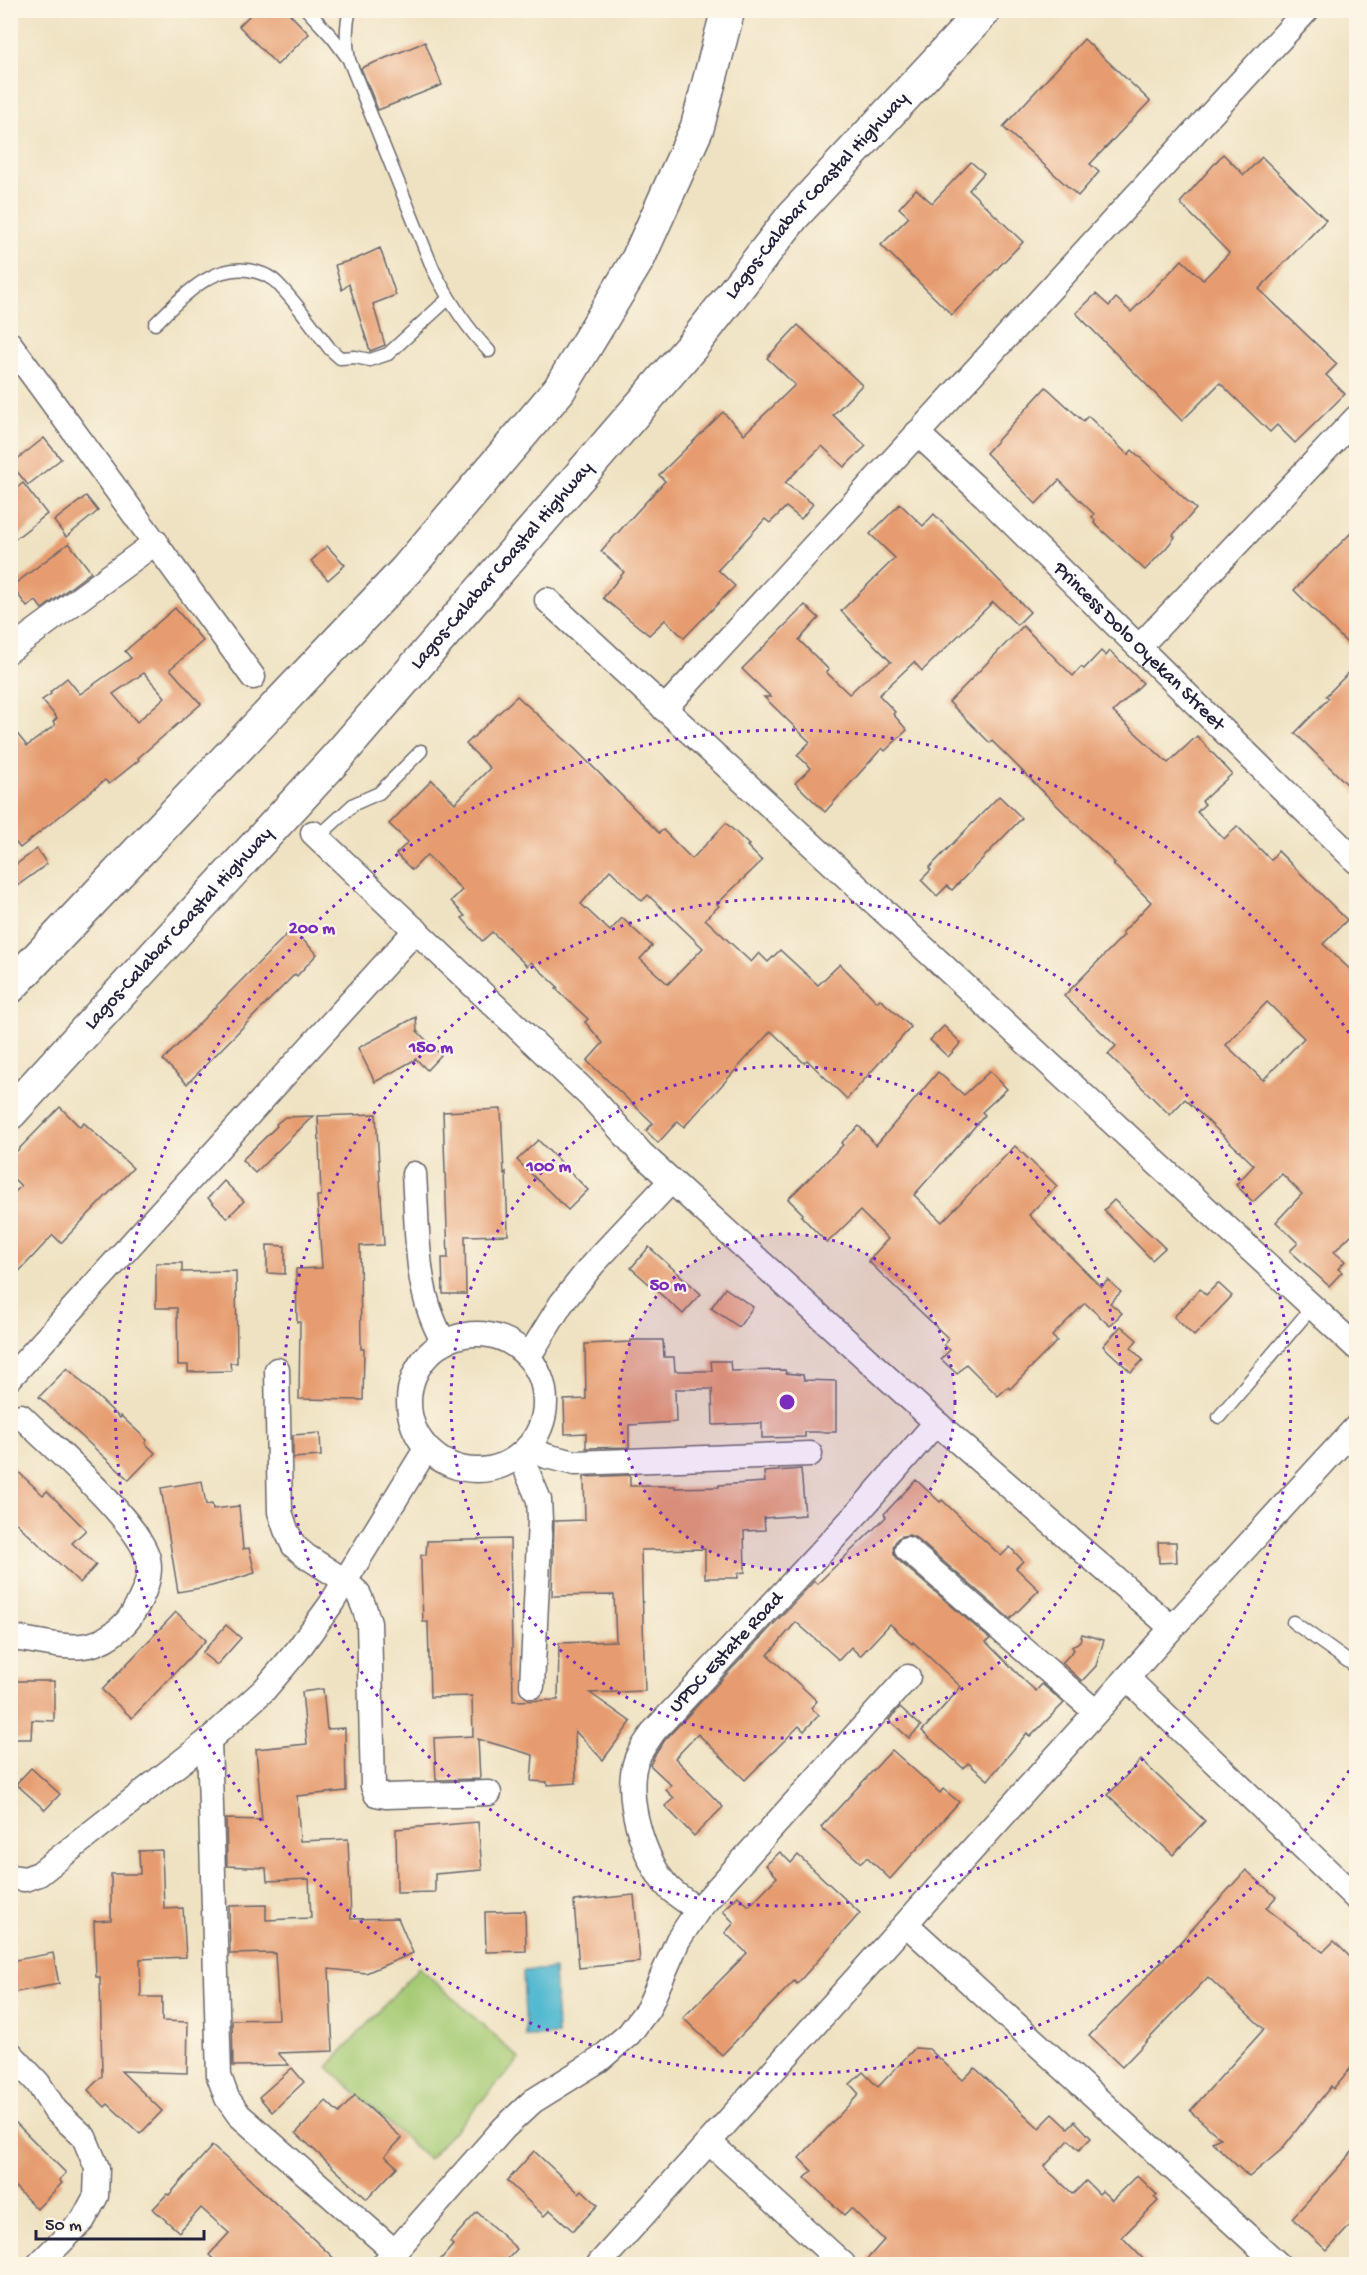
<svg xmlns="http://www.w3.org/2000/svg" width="1367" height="2275" font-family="'Gochi Hand',sans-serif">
  <rect width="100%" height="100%" fill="#fcf5e5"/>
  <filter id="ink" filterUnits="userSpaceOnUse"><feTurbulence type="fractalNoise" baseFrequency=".0167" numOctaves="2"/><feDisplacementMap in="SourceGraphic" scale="12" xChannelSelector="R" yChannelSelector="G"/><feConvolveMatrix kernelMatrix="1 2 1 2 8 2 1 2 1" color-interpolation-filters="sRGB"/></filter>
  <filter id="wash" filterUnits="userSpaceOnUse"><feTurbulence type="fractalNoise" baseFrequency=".008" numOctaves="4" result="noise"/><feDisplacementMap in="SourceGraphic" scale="24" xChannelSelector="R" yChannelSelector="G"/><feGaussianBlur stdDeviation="1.35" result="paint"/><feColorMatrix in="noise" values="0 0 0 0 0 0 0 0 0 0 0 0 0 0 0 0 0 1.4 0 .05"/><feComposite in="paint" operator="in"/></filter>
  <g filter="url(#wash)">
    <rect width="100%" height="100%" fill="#efe2c2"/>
    <path fill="#a6cb75" stroke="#647658" stroke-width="1.5" d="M 419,1967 L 520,2059 L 428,2159 L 328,2067 Z"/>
    <path fill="#52b9d0" stroke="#3a6e86" stroke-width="1.5" d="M 554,1969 L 557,2035 L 526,2036 L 523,1971 Z"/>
    <g id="blocks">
      <g fill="#e69c6f" fill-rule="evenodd">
        <path d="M 255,10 L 286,10 L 309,34 L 277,65 L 239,26 Z"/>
        <path d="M 1084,39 L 1150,101 L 1090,164 L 1099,172 L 1078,196 L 1003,127 Z"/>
        <path d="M 425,42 L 442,85 L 378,110 L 361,68 Z"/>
        <path d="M 1223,154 L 1244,175 L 1262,157 L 1326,220 L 1259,289 L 1337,364 L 1326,375 L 1345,394 L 1295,443 L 1277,425 L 1270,432 L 1220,383 L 1182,421 L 1076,313 L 1096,294 L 1109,306 L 1116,298 L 1131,312 L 1182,260 L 1203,280 L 1229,253 L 1180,203 Z"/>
        <path d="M 971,162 L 984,173 L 969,190 L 1023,242 L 952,315 L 881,245 L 909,217 L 899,208 L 916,189 L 932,203 Z"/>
        <path d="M 380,248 L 396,295 L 373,304 L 385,345 L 370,351 L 349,284 L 342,290 L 335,265 L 356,259 Z"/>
        <path d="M 798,325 L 862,385 L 833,415 L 866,446 L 844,467 L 822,446 L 785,483 L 813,504 L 801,519 L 786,507 L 770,523 L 765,519 L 718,570 L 735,586 L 684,638 L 665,620 L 649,635 L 603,598 L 624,572 L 601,551 L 665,481 L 659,475 L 723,412 L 744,434 L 795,385 L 767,358 Z"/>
        <path d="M 1046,387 L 1083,421 L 1088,416 L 1128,455 L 1132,450 L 1196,509 L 1173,535 L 1175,537 L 1167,547 L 1145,570 L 1094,523 L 1095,520 L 1092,517 L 1094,514 L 1059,480 L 1036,504 L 986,453 Z"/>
        <path d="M 44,438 L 61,459 L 28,485 L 11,464 Z"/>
        <path d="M 23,483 L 47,514 L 10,543 L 10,493 Z"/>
        <path d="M 86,496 L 98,511 L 66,537 L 54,521 Z"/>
        <path d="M 900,504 L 923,526 L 934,514 L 1030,612 L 1017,625 L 993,602 L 922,671 L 914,662 L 879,695 L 895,712 L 893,714 L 907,730 L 885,751 L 882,748 L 825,812 L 795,783 L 811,768 L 797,755 L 810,742 L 764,697 L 771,697 L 742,669 L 805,605 L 819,618 L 799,640 L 829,670 L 826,672 L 849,694 L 863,681 L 891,662 L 841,611 L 895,558 L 870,534 Z"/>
        <path d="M 1356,528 L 1356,652 L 1294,590 Z"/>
        <path d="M 69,543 L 91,572 L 42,609 L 36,601 L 27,607 L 12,586 Z"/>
        <path d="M 327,546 L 345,565 L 328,580 L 311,561 Z"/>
        <path d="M 175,608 L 203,641 L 170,669 L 201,704 L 138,758 L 139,760 L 109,784 L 105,780 L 20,848 L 10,836 L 10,725 L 27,746 L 55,725 L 53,722 L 57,718 L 42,700 L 51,694 L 50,692 L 67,678 L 80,694 L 131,658 L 125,651 ZM 144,673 L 165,697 L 137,722 L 113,694 Z"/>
        <path d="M 1023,626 L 1073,676 L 1081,667 L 1084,669 L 1101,651 L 1106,656 L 1110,651 L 1143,683 L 1113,712 L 1168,763 L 1197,736 L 1232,774 L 1202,801 L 1205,804 L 1197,812 L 1224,839 L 1237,826 L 1271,860 L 1278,851 L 1347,920 L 1323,944 L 1356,975 L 1356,1230 L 1334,1252 L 1345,1261 L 1338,1269 L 1342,1272 L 1329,1286 L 1290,1251 L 1298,1243 L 1276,1222 L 1302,1194 L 1282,1174 L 1253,1202 L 1236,1185 L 1254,1165 L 1185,1099 L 1170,1115 L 1108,1054 L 1116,1046 L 1064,996 L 1124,935 L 1122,933 L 1151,902 L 1113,864 L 1115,863 L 992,741 L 990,743 L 949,702 ZM 1267,1002 L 1304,1038 L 1263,1080 L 1226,1045 Z"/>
        <path d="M 1356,665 L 1356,793 L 1295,733 L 1329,698 L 1326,696 Z"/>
        <path d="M 517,696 L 574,748 L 659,833 L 663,830 L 692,859 L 726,823 L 749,845 L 747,846 L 762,861 L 717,904 L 719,906 L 705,919 L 751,962 L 759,953 L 768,962 L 780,950 L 818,985 L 840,964 L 877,1002 L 880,999 L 911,1027 L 847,1099 L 807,1060 L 804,1063 L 771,1031 L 684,1127 L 678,1121 L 658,1143 L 646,1131 L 653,1123 L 587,1061 L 603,1043 L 585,1022 L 588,1019 L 556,989 L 558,987 L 531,962 L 527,966 L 492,932 L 482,941 L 462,918 L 465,916 L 451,901 L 462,890 L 427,855 L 412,870 L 396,854 L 408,842 L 389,824 L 432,780 L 455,803 L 490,768 L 466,744 ZM 610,870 L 642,901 L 648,895 L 703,948 L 668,984 L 640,959 L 652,946 L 622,918 L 610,931 L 581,904 Z"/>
        <path d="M 999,796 L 1022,818 L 952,890 L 947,886 L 937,896 L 921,880 L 931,870 L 929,868 Z"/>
        <path d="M 37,849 L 47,864 L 10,891 L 10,869 Z"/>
        <path d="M 292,929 L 317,954 L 297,976 L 295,974 L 187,1084 L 163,1060 Z"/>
        <path d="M 416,1017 L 417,1031 L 441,1055 L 427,1070 L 416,1059 L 375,1082 L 358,1048 Z"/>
        <path d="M 944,1026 L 961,1043 L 948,1057 L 930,1040 Z"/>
        <path d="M 990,1071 L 1007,1089 L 982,1112 L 985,1115 L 914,1195 L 942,1222 L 1015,1146 L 1057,1186 L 1029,1215 L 1101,1287 L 1108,1280 L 1121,1292 L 1110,1303 L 1122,1313 L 1110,1326 L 1085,1303 L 1052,1336 L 1057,1341 L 1010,1389 L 1008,1387 L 998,1396 L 966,1364 L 957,1374 L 941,1359 L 950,1350 L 944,1345 L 949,1339 L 868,1261 L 888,1239 L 860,1211 L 827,1243 L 801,1216 L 803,1214 L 788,1199 L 843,1145 L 841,1143 L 859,1126 L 876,1145 L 938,1072 L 964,1095 Z"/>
        <path d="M 60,1107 L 80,1127 L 84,1123 L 133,1168 L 61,1243 L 53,1235 L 10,1281 L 10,1197 L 21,1186 L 10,1175 L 10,1158 Z"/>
        <path d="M 501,1109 L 504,1174 L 506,1172 L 508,1235 L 465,1236 L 466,1294 L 443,1294 L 442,1258 L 448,1258 L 443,1112 Z"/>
        <path d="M 376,1114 L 384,1245 L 360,1246 L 361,1349 L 364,1349 L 363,1400 L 299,1399 L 300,1322 L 297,1322 L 296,1269 L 322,1268 L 317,1196 L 321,1196 L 318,1116 Z"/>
        <path d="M 313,1116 L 255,1173 L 242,1160 L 277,1126 L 276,1124 L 285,1117 Z"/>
        <path d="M 538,1140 L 588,1190 L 568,1210 L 517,1160 Z"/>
        <path d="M 224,1181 L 244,1201 L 227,1218 L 208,1198 Z"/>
        <path d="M 1114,1200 L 1165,1248 L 1152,1260 L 1104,1210 Z"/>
        <path d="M 267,1245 L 285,1246 L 285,1274 L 267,1273 Z"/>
        <path d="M 649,1247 L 701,1294 L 683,1314 L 631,1268 Z"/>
        <path d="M 156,1263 L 182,1263 L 182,1272 L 236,1271 L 237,1363 L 230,1363 L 231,1371 L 188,1372 L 188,1365 L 178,1365 L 177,1308 L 156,1308 Z"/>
        <path d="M 1218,1283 L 1232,1296 L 1194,1336 L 1174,1317 L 1200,1289 L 1206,1295 Z"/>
        <path d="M 725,1288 L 753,1307 L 739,1327 L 711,1308 Z"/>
        <path d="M 1121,1326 L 1137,1340 L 1131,1348 L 1143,1360 L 1131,1372 L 1103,1346 Z"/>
        <path d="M 631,1340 L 663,1340 L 664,1357 L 674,1357 L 675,1371 L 712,1371 L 711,1361 L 730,1361 L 731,1371 L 785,1370 L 786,1373 L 803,1375 L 804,1380 L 836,1381 L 836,1432 L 805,1432 L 805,1437 L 762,1438 L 762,1423 L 713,1425 L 712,1389 L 675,1389 L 676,1422 L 629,1425 L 629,1447 L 586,1448 L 586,1433 L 565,1434 L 564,1400 L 586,1399 L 585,1344 L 631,1342 Z"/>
        <path d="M 67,1368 L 120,1418 L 121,1416 L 147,1440 L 145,1443 L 155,1453 L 129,1480 L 39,1397 Z"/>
        <path d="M 320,1433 L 321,1456 L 293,1458 L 293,1435 Z"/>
        <path d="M 10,1464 L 43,1495 L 47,1491 L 86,1530 L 72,1543 L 96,1565 L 80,1583 L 10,1517 Z"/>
        <path d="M 801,1469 L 805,1515 L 764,1518 L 765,1530 L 744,1531 L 745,1572 L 738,1573 L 738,1578 L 705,1578 L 705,1549 L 641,1550 L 645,1691 L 590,1693 L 631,1722 L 603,1760 L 575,1731 L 576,1783 L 547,1785 L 547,1782 L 531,1781 L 533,1755 L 478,1739 L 480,1779 L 436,1780 L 434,1738 L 473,1736 L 472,1696 L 430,1697 L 428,1622 L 423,1622 L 421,1567 L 421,1555 L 426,1555 L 427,1541 L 510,1539 L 513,1701 L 558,1700 L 559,1643 L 616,1641 L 614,1595 L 552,1596 L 554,1521 L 585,1520 L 584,1477 L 630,1475 L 630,1486 L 675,1486 L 675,1488 L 719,1487 L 719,1485 L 765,1482 L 764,1472 Z"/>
        <path d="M 916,1480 L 940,1502 L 942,1500 L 1001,1556 L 1010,1547 L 1023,1561 L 1016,1568 L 1039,1590 L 1010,1619 L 916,1538 L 909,1535 L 902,1536 L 897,1539 L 893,1547 L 894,1554 L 898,1560 L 990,1639 L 986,1642 L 1027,1683 L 1036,1691 L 1042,1684 L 1064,1703 L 1030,1737 L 1027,1733 L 988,1780 L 968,1763 L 963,1768 L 922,1731 L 961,1687 L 913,1642 L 912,1644 L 890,1624 L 860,1656 L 851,1647 L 839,1660 L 796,1622 L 768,1655 L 817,1701 L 811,1708 L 819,1715 L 804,1731 L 799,1726 L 745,1780 L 698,1734 L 675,1758 L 723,1807 L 694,1836 L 665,1806 L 674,1798 L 666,1790 L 671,1785 L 650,1765 L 655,1755 L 665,1740 L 814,1581 L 817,1584 L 886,1517 L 884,1514 Z"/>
        <path d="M 202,1481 L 206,1505 L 212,1504 L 213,1509 L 239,1506 L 243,1549 L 249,1548 L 255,1573 L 212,1586 L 178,1592 L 161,1488 Z"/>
        <path d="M 1158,1542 L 1176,1542 L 1177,1562 L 1159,1563 Z"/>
        <path d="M 176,1612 L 206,1640 L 132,1718 L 102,1690 Z"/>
        <path d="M 226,1625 L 241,1638 L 217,1665 L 202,1653 Z"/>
        <path d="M 1082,1634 L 1104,1640 L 1096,1666 L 1082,1681 L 1062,1663 L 1074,1650 L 1072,1647 L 1080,1641 Z"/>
        <path d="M 10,1681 L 54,1681 L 54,1721 L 32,1720 L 31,1739 L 10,1739 Z"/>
        <path d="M 323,1689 L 327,1729 L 345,1728 L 346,1791 L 297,1796 L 300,1841 L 348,1839 L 351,1919 L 398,1918 L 413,1953 L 366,1973 L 329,1969 L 333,2051 L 278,2053 L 289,2065 L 233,2066 L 232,2020 L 279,2019 L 275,1953 L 230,1954 L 229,1906 L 266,1905 L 266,1920 L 311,1918 L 309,1879 L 267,1881 L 266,1868 L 227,1866 L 226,1819 L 262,1820 L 256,1749 L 307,1744 L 302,1692 Z"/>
        <path d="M 900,1707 L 921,1726 L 909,1738 L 889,1720 Z"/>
        <path d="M 892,1750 L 940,1793 L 943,1789 L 959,1802 L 890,1879 L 867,1857 L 861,1863 L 821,1827 Z"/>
        <path d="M 1141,1760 L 1205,1821 L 1173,1855 L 1108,1795 Z"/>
        <path d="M 31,1768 L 60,1794 L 45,1810 L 16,1784 Z"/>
        <path d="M 478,1822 L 482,1870 L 435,1874 L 435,1892 L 397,1893 L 396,1829 Z"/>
        <path d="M 162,1850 L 164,1909 L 183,1908 L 186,1957 L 140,1959 L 141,1997 L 162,1997 L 162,2021 L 188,2022 L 187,2073 L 121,2071 L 162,2111 L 140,2134 L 108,2104 L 105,2107 L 88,2090 L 102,2076 L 100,1977 L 96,1977 L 94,1921 L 111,1920 L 111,1874 L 140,1874 L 139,1851 Z"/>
        <path d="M 780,1852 L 791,1863 L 798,1855 L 860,1913 L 797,1984 L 794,1981 L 722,2055 L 683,2018 L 747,1953 L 725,1933 L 734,1923 L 723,1911 L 738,1896 L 749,1906 L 777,1877 L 766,1865 Z"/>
        <path d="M 1246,1870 L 1276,1897 L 1266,1908 L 1323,1952 L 1334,1941 L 1356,1963 L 1356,2062 L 1333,2089 L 1331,2086 L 1281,2150 L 1249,2177 L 1212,2142 L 1220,2138 L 1190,2111 L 1264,2029 L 1208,1977 L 1122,2067 L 1089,2036 L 1173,1950 Z"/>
        <path d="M 634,1895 L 640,1962 L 579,1968 L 574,1901 Z"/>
        <path d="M 525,1911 L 526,1951 L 486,1952 L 485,1912 Z"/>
        <path d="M 53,1953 L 59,1984 L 10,1993 L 10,1961 Z"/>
        <path d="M 915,2048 L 929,2049 L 963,2080 L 975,2068 L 1039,2128 L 1053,2114 L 1068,2128 L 1075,2121 L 1091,2138 L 1079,2150 L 1069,2140 L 1044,2167 L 1073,2194 L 1086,2181 L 1099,2194 L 1102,2191 L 1112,2200 L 1137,2175 L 1157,2195 L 1154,2197 L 1158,2201 L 1122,2237 L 1149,2265 L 862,2265 L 884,2240 L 851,2208 L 844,2215 L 805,2178 L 812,2171 L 799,2158 L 859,2094 L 850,2084 L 863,2072 L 878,2087 Z"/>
        <path d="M 292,2068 L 304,2082 L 272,2112 L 259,2097 Z"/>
        <path d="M 355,2095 L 402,2138 L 385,2156 L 397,2167 L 367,2199 L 296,2133 L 326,2101 L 339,2113 Z"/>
        <path d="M 10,2117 L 66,2173 L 59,2180 L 62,2183 L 37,2209 L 10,2182 Z"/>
        <path d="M 212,2146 L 241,2171 L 341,2265 L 220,2265 L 209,2255 L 229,2233 L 201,2208 L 179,2232 L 153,2209 L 167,2194 L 169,2195 Z"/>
        <path d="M 1356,2148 L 1356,2219 L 1327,2251 L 1292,2218 Z"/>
        <path d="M 534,2151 L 579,2193 L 582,2190 L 598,2205 L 573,2231 L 550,2210 L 544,2216 L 507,2181 Z"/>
        <path d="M 477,2212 L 517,2249 L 502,2265 L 436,2265 L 453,2245 L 450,2242 Z"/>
      </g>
    </g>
  </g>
  <g filter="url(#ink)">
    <use href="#blocks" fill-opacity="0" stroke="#6a656a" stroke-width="1.5"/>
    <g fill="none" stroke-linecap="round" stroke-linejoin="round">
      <g stroke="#6a656a" stroke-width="15">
        <g id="service">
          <path d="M 307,10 L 333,38 L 347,57"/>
          <path d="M 350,10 C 345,28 346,43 349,60 L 433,269 C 448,299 465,326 489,351"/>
          <path d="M 155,324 C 182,297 215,259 257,272 C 264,274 272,278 277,283 C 297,303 313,327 330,349 L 340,358 L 355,357 L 370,360 L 388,354 L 448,299"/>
          <path d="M 318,837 L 354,804 L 379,793 L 421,751"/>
          <path d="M 1219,1417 L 1313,1306"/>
          <path d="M 1293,1622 L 1356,1667"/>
        </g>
      </g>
      <g stroke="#6a656a" stroke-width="27">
        <g id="minor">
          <path d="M 10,344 L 253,677"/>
          <path id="s1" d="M 917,433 L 985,496 L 1356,861"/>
          <path d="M 547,600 L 1356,1347"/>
          <path d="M 1139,647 L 1356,418"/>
          <path d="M 10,650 L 156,542"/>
          <path d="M 664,709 L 1307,10"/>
          <path d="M 313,833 L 593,1099 L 641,1153 L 939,1425 L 1172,1628"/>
          <path d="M 414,1174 C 418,1230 414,1293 444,1342"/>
          <circle cx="477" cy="1402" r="68"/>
          <path d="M 529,1356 L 561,1304 L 593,1264 L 671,1181"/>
          <path d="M 277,1370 L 280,1512 L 286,1530 L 294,1546 L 306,1556 L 345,1581 L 358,1593 L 364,1607 L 369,1623 L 373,1786 L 376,1794 L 386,1796 L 489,1793"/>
          <path d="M 10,1378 L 416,930"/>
          <path d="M 529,1447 L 546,1456 L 575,1463 L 810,1454"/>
          <path d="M 520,1455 L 539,1500 L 540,1520 L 532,1686"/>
          <path d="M 907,1549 L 1096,1712"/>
          <path d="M 10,1638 C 34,1639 60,1649 83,1646 C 103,1644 125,1628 134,1611 C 143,1596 152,1576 148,1559 C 139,1521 51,1446 21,1416"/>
          <path d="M 1127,1678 L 1356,1898"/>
          <path d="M 209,1740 L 219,2076 L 227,2098 L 239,2115 L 395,2252"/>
          <path d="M 10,1877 L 25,1879 L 39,1874 L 209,1740 L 264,1690 L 297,1651 L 331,1604 L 426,1449"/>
          <path id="s2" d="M 698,1910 C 689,1903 677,1896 669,1888 C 643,1861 623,1793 637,1758 C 641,1749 649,1739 654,1731 L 863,1507 L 927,1433 L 939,1425"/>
          <path d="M 906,1924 L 1278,2264"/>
          <path d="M 10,2053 L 38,2083 L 55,2110 L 84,2137 L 97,2168 L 96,2196 L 83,2220 L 39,2264"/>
          <path d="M 710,2143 L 843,2264"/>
          <path d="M 384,2264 L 504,2128 L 533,2101 L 599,2060 L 629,2034 L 648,2009 L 678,1940 L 698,1910 L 908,1677"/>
          <path d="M 599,2264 L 1172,1628 L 1356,1427"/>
        </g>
      </g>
      <g stroke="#6a656a" stroke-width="36">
        <g id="trunk">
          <path d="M 10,987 L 406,570 L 559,390 L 638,259 L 697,128 L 728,10"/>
          <path id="s3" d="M 10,1113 L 340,754 L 692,346 L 793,216 L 985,10"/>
        </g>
      </g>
      <use href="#service" stroke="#fff" stroke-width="12"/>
      <use href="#minor" stroke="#fff" stroke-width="24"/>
      <use href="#trunk" stroke="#fff" stroke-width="33"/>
    </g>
  </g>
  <circle cx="787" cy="1402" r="168" fill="#7b2cbf" fill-opacity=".12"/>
  <g fill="none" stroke="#7b2cbf" stroke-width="3" stroke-dasharray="3 6">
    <circle cx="787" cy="1402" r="168"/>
    <circle cx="787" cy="1402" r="336"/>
    <circle cx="787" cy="1402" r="504"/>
    <path d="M1354 1763A672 672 0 1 1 1354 1041"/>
  </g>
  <g text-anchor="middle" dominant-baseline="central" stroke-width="4.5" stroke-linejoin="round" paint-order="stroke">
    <g font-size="20" fill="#22223b" stroke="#fcf5e5">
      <text stroke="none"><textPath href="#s3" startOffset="1222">Lagos-Calabar Coastal Highway</textPath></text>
      <text stroke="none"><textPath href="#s3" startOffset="736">Lagos-Calabar Coastal Highway</textPath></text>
      <text stroke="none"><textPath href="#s1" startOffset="308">Princess Dolo Oyekan Street</textPath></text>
      <text stroke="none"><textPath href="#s3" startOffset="250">Lagos-Calabar Coastal Highway</textPath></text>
      <text stroke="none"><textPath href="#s2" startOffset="314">UPDC Estate Road</textPath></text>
    </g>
  </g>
  <circle cx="787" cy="1402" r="9" fill="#7b2cbf" stroke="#fcf5e5" stroke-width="3"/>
  <g font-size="18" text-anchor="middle" font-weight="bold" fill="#7b2cbf" stroke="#fcf5e5" stroke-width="4.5" stroke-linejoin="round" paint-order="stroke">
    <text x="312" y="933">200 m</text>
    <text x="431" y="1052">150 m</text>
    <text x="549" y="1171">100 m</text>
    <text x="668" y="1290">50 m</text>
  </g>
  <rect width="1367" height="2275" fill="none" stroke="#fcf5e5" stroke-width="36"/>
  <path d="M36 2230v9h168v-9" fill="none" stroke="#22223b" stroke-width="3"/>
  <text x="45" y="2230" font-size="18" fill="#22223b" stroke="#fcf5e5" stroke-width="4.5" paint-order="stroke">50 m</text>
</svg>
